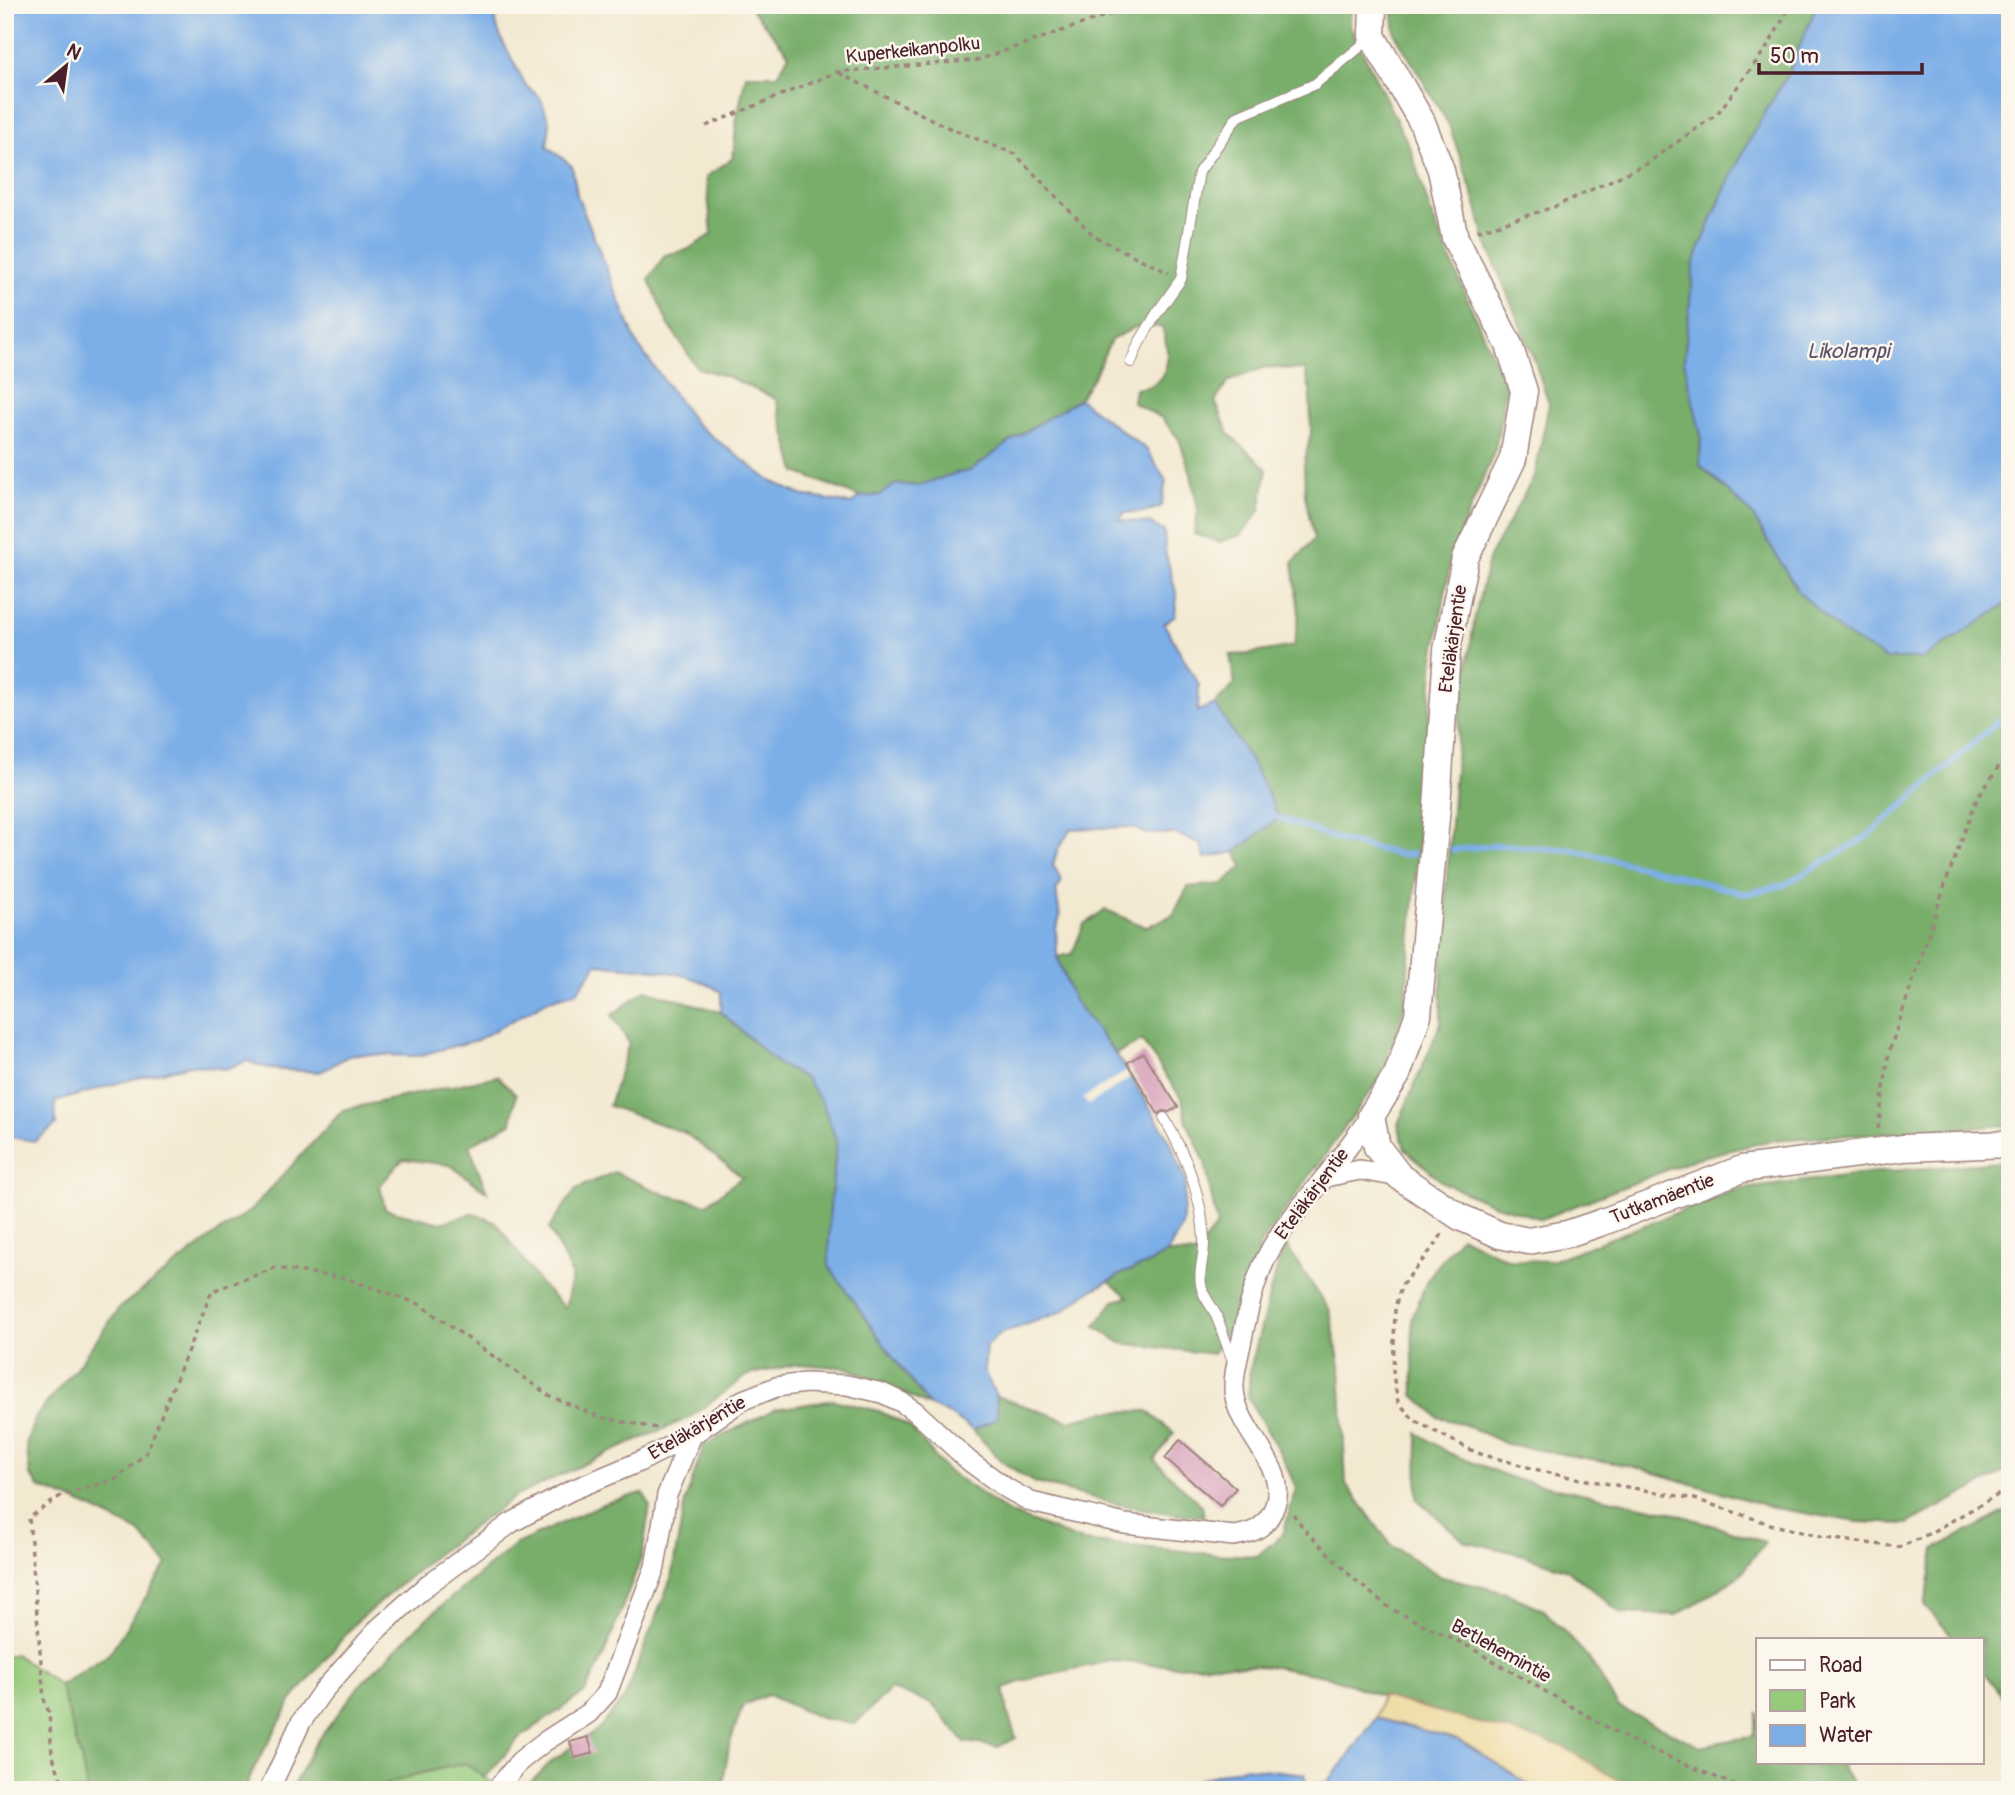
<svg xmlns="http://www.w3.org/2000/svg" width="2015" height="1795" font-family="Pangolin,sans-serif">
  <rect width="100%" height="100%" fill="#fbf7ec"/>
  <filter id="ink" filterUnits="userSpaceOnUse"><feTurbulence type="fractalNoise" baseFrequency=".0143" numOctaves="2"/><feDisplacementMap in="SourceGraphic" scale="14" xChannelSelector="R" yChannelSelector="G"/><feConvolveMatrix kernelMatrix="1 2 1 2 8 2 1 2 1" color-interpolation-filters="sRGB"/></filter>
  <filter id="wash" filterUnits="userSpaceOnUse"><feTurbulence type="fractalNoise" baseFrequency=".00686" numOctaves="4" result="noise"/><feDisplacementMap in="SourceGraphic" scale="28" xChannelSelector="R" yChannelSelector="G"/><feGaussianBlur stdDeviation="1.57" result="paint"/><feColorMatrix in="noise" values="0 0 0 0 0 0 0 0 0 0 0 0 0 0 0 0 0 1.4 0 .05"/><feComposite in="paint" operator="in"/></filter>
  <g filter="url(#wash)">
    <rect width="100%" height="100%" fill="#f3e9d1"/>
    <g fill="#96ca7b" stroke="#707453" stroke-width="2">
      <path d="M 15,1654 L 60,1685 L 82,1762 L 87,1790 L 5,1790 L 5,1657 Z"/>
      <path d="M 465,1763 L 501,1790 L 369,1790 L 417,1774 Z"/>
    </g>
    <g fill="#78ae6b" stroke="#61664b" stroke-width="2">
      <path d="M 748,5 L 1351,5 L 1350,26 L 1411,150 L 1431,214 L 1506,388 L 1495,450 L 1452,553 L 1434,658 L 1405,1005 L 1381,1077 L 1260,1245 L 1232,1321 L 1213,1354 L 1121,1343 L 1095,1326 L 1114,1301 L 1128,1297 L 1109,1281 L 1123,1273 L 1145,1265 L 1167,1253 L 1195,1254 L 1217,1225 L 1205,1162 L 1187,1122 L 1182,1099 L 1142,1041 L 1116,1054 L 1073,999 L 1057,957 L 1072,954 L 1084,924 L 1106,910 L 1146,927 L 1173,915 L 1188,887 L 1223,884 L 1243,866 L 1235,852 L 1279,818 L 1255,769 L 1215,704 L 1235,684 L 1230,655 L 1248,654 L 1294,646 L 1299,614 L 1293,563 L 1314,539 L 1305,496 L 1304,465 L 1311,432 L 1310,390 L 1305,370 L 1265,367 L 1229,381 L 1215,401 L 1229,434 L 1267,469 L 1260,511 L 1241,535 L 1220,542 L 1194,534 L 1198,510 L 1191,474 L 1179,439 L 1162,418 L 1133,403 L 1135,389 C 1140,388 1147,388 1152,385 C 1173,372 1168,346 1162,327 L 1135,327 L 1111,340 L 1095,374 L 1079,399 L 1017,437 L 968,472 L 956,473 L 918,486 L 896,484 L 880,495 L 860,497 L 796,472 L 776,399 L 728,377 L 697,368 L 667,322 L 649,279 L 665,255 L 687,250 L 712,234 L 706,177 L 733,158 L 737,117 L 746,75 L 778,75 L 789,54 Z"/>
      <path d="M 1392,5 L 1817,5 L 1788,74 L 1754,131 L 1722,195 L 1694,263 L 1684,361 L 1701,436 L 1700,465 L 1751,513 L 1798,591 L 1922,659 L 2010,602 L 2010,1125 L 1773,1140 L 1697,1158 L 1542,1219 L 1492,1204 L 1442,1182 L 1405,1149 L 1398,1124 L 1441,1022 L 1442,941 L 1459,720 L 1475,616 L 1489,557 L 1535,475 L 1549,404 L 1534,359 L 1485,239 L 1475,200 L 1449,125 L 1395,34 Z"/>
      <path d="M 645,990 L 721,1012 L 778,1064 L 805,1078 L 823,1103 L 837,1142 L 829,1218 L 829,1266 L 890,1353 L 930,1406 L 848,1368 L 798,1364 L 748,1375 L 689,1418 L 595,1459 L 516,1496 L 435,1555 L 354,1624 L 292,1700 L 252,1772 L 245,1790 L 87,1790 L 82,1762 L 60,1685 L 109,1654 L 167,1564 L 139,1532 L 89,1507 L 39,1487 L 30,1475 L 26,1444 L 36,1416 L 76,1368 L 119,1308 L 217,1233 L 250,1211 L 343,1110 L 497,1076 L 516,1094 L 511,1123 L 469,1145 L 487,1192 L 450,1165 L 403,1159 L 380,1185 L 385,1209 L 441,1223 L 473,1213 L 497,1223 L 542,1286 L 565,1308 L 572,1275 L 549,1228 L 576,1189 L 614,1172 L 666,1195 L 707,1204 L 742,1177 L 685,1133 L 609,1106 L 629,1043 L 612,1015 Z"/>
      <path d="M 2010,1161 L 2010,1469 L 1907,1524 L 1857,1522 L 1775,1508 L 1631,1466 L 1506,1444 L 1463,1424 L 1438,1417 L 1414,1395 L 1412,1319 L 1427,1280 L 1460,1236 L 1509,1260 L 1551,1261 L 1736,1190 L 1867,1173 Z"/>
      <path d="M 1285,1244 L 1330,1311 L 1340,1366 L 1346,1484 L 1391,1545 L 1442,1577 L 1506,1593 L 1544,1610 L 1589,1658 L 1618,1707 L 1699,1746 L 1753,1736 L 1758,1713 L 1758,1762 L 1841,1762 L 1842,1769 L 1858,1790 L 1634,1790 L 1562,1746 L 1381,1696 L 1330,1677 L 1274,1667 L 1216,1664 L 1176,1666 L 1111,1661 L 1035,1677 L 1004,1688 L 1008,1714 L 1016,1738 L 998,1747 L 965,1742 L 931,1703 L 891,1689 L 855,1724 L 820,1718 L 768,1695 L 743,1705 L 729,1746 L 722,1790 L 523,1790 L 553,1760 L 600,1728 L 625,1697 L 671,1578 L 685,1502 L 704,1445 L 775,1409 L 834,1400 L 879,1411 L 910,1427 L 945,1469 L 1009,1513 L 1082,1541 L 1211,1554 L 1257,1556 L 1283,1534 L 1296,1488 L 1283,1458 L 1248,1398 L 1250,1370 L 1273,1281 Z"/>
      <path d="M 996,1396 L 1069,1421 L 1104,1412 L 1147,1411 L 1174,1433 L 1154,1460 L 1202,1506 L 1204,1516 L 1180,1515 L 1116,1504 L 1033,1482 L 1001,1461 L 973,1430 L 998,1418 Z"/>
      <path d="M 1418,1433 L 1449,1453 L 1515,1479 L 1671,1512 L 1765,1542 L 1738,1577 L 1677,1615 L 1621,1613 L 1568,1570 L 1517,1553 L 1464,1541 L 1417,1499 Z"/>
      <path d="M 643,1493 L 650,1505 L 642,1556 L 602,1660 L 585,1692 L 518,1739 L 485,1778 L 465,1763 L 417,1774 L 369,1790 L 317,1787 L 314,1790 L 291,1790 L 313,1747 L 359,1686 L 427,1618 L 514,1545 L 605,1503 Z"/>
      <path d="M 2010,1509 L 2010,1706 L 1982,1670 L 1982,1639 L 1955,1639 L 1925,1606 L 1935,1549 Z"/>
    </g>
    <path fill="#eeda9e" stroke="#9c7c64" stroke-width="2" d="M 1381,1696 L 1562,1746 L 1623,1783 L 1615,1790 L 1537,1790 L 1461,1741 L 1376,1718 Z"/>
    <g fill="#7baee7" stroke="#626689" stroke-width="2">
      <path d="M 5,5 L 493,5 L 492,8 L 499,12 L 495,21 L 501,38 L 526,86 L 540,97 L 550,123 L 547,146 L 572,166 L 577,195 L 637,344 L 696,424 L 769,480 L 801,495 L 851,504 L 860,497 L 880,495 L 896,484 L 918,486 L 956,473 L 968,472 L 1017,437 L 1079,399 L 1147,450 L 1166,481 L 1161,507 L 1144,512 L 1124,513 L 1119,520 L 1149,523 L 1164,531 L 1165,551 L 1177,596 L 1175,615 L 1164,624 L 1199,685 L 1198,711 L 1215,704 L 1255,769 L 1279,818 L 1235,852 L 1205,858 L 1201,844 L 1176,834 L 1147,834 L 1132,827 L 1071,829 L 1058,849 L 1053,865 L 1062,881 L 1056,891 L 1060,917 L 1056,929 L 1057,957 L 1073,999 L 1123,1064 L 1170,1141 L 1186,1181 L 1182,1226 L 1167,1253 L 1145,1265 L 1123,1273 L 1109,1281 L 1085,1294 L 1063,1311 L 1000,1334 L 986,1346 L 984,1371 L 996,1396 L 998,1418 L 973,1430 L 950,1415 L 930,1406 L 890,1353 L 829,1266 L 829,1218 L 837,1142 L 823,1104 L 805,1078 L 778,1064 L 721,1012 L 721,992 C 686,968 639,969 597,964 L 577,992 L 549,1000 L 477,1040 L 417,1056 L 352,1054 L 320,1072 L 270,1069 L 247,1061 L 227,1069 L 191,1065 L 121,1082 L 55,1102 L 56,1125 L 35,1141 L 9,1137 L 5,1141 Z"/>
      <path d="M 1817,5 L 2010,5 L 2010,602 L 1922,659 L 1886,659 L 1841,632 L 1798,591 L 1751,513 L 1700,465 L 1701,436 L 1684,361 L 1694,263 L 1722,195 L 1754,131 L 1788,74 Z"/>
      <path d="M 1376,1718 L 1459,1740 L 1537,1790 L 1160,1790 L 1244,1767 L 1305,1774 L 1307,1785 L 1327,1782 L 1343,1764 Z"/>
    </g>
    <path fill="#f3e9d1" d="M 1127,1071 L 1131,1077 L 1088,1105 L 1083,1098 Z"/>
    <g fill="none" stroke-linecap="round" stroke-linejoin="round">
      <g stroke="#7baee7" stroke-width="6">
        <path d="M 1279,818 L 1342,841 L 1403,855 L 1413,854"/>
        <path d="M 1453,850 L 1498,845 L 1573,850 L 1673,874 L 1745,894 L 1784,885 L 1868,836 L 2010,711"/>
      </g>
    </g>
    <g id="blocks">
      <g fill="#d8a2bb">
        <path d="M 1143,1053 L 1178,1107 L 1169,1112 L 1163,1111 L 1158,1114 L 1127,1063 Z"/>
        <path d="M 1180,1440 L 1236,1488 L 1220,1506 L 1165,1458 Z"/>
        <path d="M 588,1737 L 593,1753 L 575,1758 L 570,1742 Z"/>
      </g>
    </g>
  </g>
  <g filter="url(#ink)">
    <use href="#blocks" fill-opacity="0" stroke="#9e847e" stroke-width="2"/>
    <g fill="none" stroke-linecap="round" stroke-linejoin="round">
      <g stroke="#9e847e" stroke-width="12">
        <g id="lane">
          <path d="M 1131,362 L 1139,343 L 1157,313 L 1181,279 L 1199,172 L 1237,117 L 1315,84 L 1372,37"/>
          <path d="M 1164,1118 C 1186,1155 1202,1196 1204,1240 C 1205,1257 1197,1272 1202,1289 C 1204,1297 1211,1305 1215,1313 C 1222,1329 1227,1347 1234,1363"/>
        </g>
      </g>
      <g stroke="#9e847e" stroke-width="22">
        <g id="street">
          <path d="M 1325,1177 L 1360,1170 L 1400,1177"/>
          <path d="M 269,1790 L 301,1722 L 322,1692 L 380,1627 L 426,1586 L 511,1523 L 570,1491 L 639,1462 L 692,1435 L 743,1400 L 776,1387 L 805,1383 L 847,1385 L 882,1393 L 901,1402 L 916,1412 L 969,1461 L 1006,1488 L 1031,1502 L 1125,1524 L 1234,1536 C 1252,1533 1264,1529 1272,1512 C 1296,1468 1233,1432 1234,1386 C 1234,1369 1240,1351 1243,1334 C 1248,1311 1253,1288 1262,1267 C 1277,1231 1303,1205 1326,1176 C 1342,1156 1356,1136 1371,1116"/>
          <path d="M 496,1790 L 520,1761 L 544,1742 L 589,1713 L 607,1693 L 655,1567 L 667,1495 L 692,1435"/>
        </g>
      </g>
      <g stroke="#9e847e" stroke-width="29">
        <path id="secondary" d="M 1373,5 L 1372,36 L 1422,122 L 1441,170 L 1455,238 L 1509,345 L 1524,391 L 1513,459 L 1465,558 L 1447,650 L 1437,807 L 1418,1015 L 1397,1075 L 1371,1116 L 1377,1147 L 1400,1177 L 1460,1217 L 1500,1235 L 1528,1241 L 1567,1234 L 1600,1223 L 1742,1169 L 1903,1148 L 2010,1144"/>
      </g>
      <g stroke="#9e847e" stroke-width="3.5" stroke-dasharray="5 5" stroke-linecap="butt">
        <path d="M 839,73 L 947,127 L 1015,154 L 1095,237 L 1169,273"/>
        <path d="M 706,126 L 837,72 L 978,60 L 1111,14 L 1125,5"/>
        <path d="M 1477,231 L 1554,207 L 1646,164 L 1717,114 L 1768,46 L 1791,5"/>
        <path d="M 1878,1129 L 1889,1052 L 1946,882 L 1976,801 L 2010,749"/>
        <path d="M 1442,1234 L 1436,1244 L 1401,1286 L 1395,1308 L 1393,1375 L 1398,1402 L 1415,1421 L 1477,1453 L 1553,1474 L 1695,1499 L 1770,1524 L 1825,1538 L 1899,1547 L 1921,1538 L 2010,1488"/>
        <path d="M 1293,1514 L 1305,1530 L 1356,1581 L 1391,1609 L 1464,1644 L 1629,1740 L 1732,1784 L 1740,1790"/>
        <path d="M 65,1790 L 52,1754 L 49,1713 L 44,1699 L 29,1518 L 62,1495 L 116,1479 L 146,1453 L 212,1291 L 275,1268 L 345,1278 L 419,1304 L 550,1396 L 599,1417 L 661,1429"/>
      </g>
      <use href="#lane" stroke="#fff" stroke-width="10"/>
      <use href="#street" stroke="#fff" stroke-width="19"/>
      <use href="#secondary" stroke="#fff" stroke-width="26"/>
    </g>
  </g>
  <g text-anchor="middle" dominant-baseline="central" stroke-width="5" stroke-linejoin="round" paint-order="stroke">
    <g font-size="19" fill="#4a1f2b" stroke="#fbf7ec">
      <text transform="translate(913 50) rotate(-6)">Kuperkeikanpolku</text>
      <text transform="translate(1453 639) rotate(-82)">Eteläkärjentie</text>
      <text transform="translate(1312 1194) rotate(-53)">Eteläkärjentie</text>
      <text transform="translate(1662 1199) rotate(-21)">Tutkamäentie</text>
      <text transform="translate(697 1428) rotate(-30)">Eteläkärjentie</text>
      <text transform="translate(1501 1651) rotate(29)">Betlehemintie</text>
    </g>
    <g font-size="21" font-style="italic" fill="#5b516d" stroke="#fbf7ec">
      <text x="1848" y="351">Likolampi</text>
    </g>
  </g>
  <rect width="2015" height="1795" fill="none" stroke="#fbf7ec" stroke-width="28"/>
  <rect x="1756" y="1638" width="228" height="126" fill="#fbf7ec" stroke="#b4a19f" stroke-width="2"/>
  <rect x="1770" y="1660" width="35" height="10" fill="#ffffff" stroke="#b4a19f" stroke-width="2"/>
  <text x="1819" y="1672" font-size="21" fill="#4a1f2b">Road</text>
  <rect x="1770" y="1690" width="35" height="21" fill="#96ca7b" stroke="#b4a19f" stroke-width="2"/>
  <text x="1819" y="1708" font-size="21" fill="#4a1f2b">Park</text>
  <rect x="1770" y="1725" width="35" height="21" fill="#7baee7" stroke="#b4a19f" stroke-width="2"/>
  <text x="1819" y="1742" font-size="21" fill="#4a1f2b">Water</text>
  <g transform="translate(66 66) rotate(29)" stroke="#fbf7ec" stroke-width="5" paint-order="stroke">
  <path d="M0-5L12 26L0 18L-12 26Z" fill="#4a1f2b"/>
  <text y="-10" font-size="19" font-weight="bold" text-anchor="middle" fill="#4a1f2b">N</text>
  </g>
  <path d="M1759 63v10h163v-10" fill="none" stroke="#4a1f2b" stroke-width="3.5"/>
  <text x="1770" y="63" font-size="21" fill="#4a1f2b" stroke="#fbf7ec" stroke-width="5" paint-order="stroke">50 m</text>
</svg>
